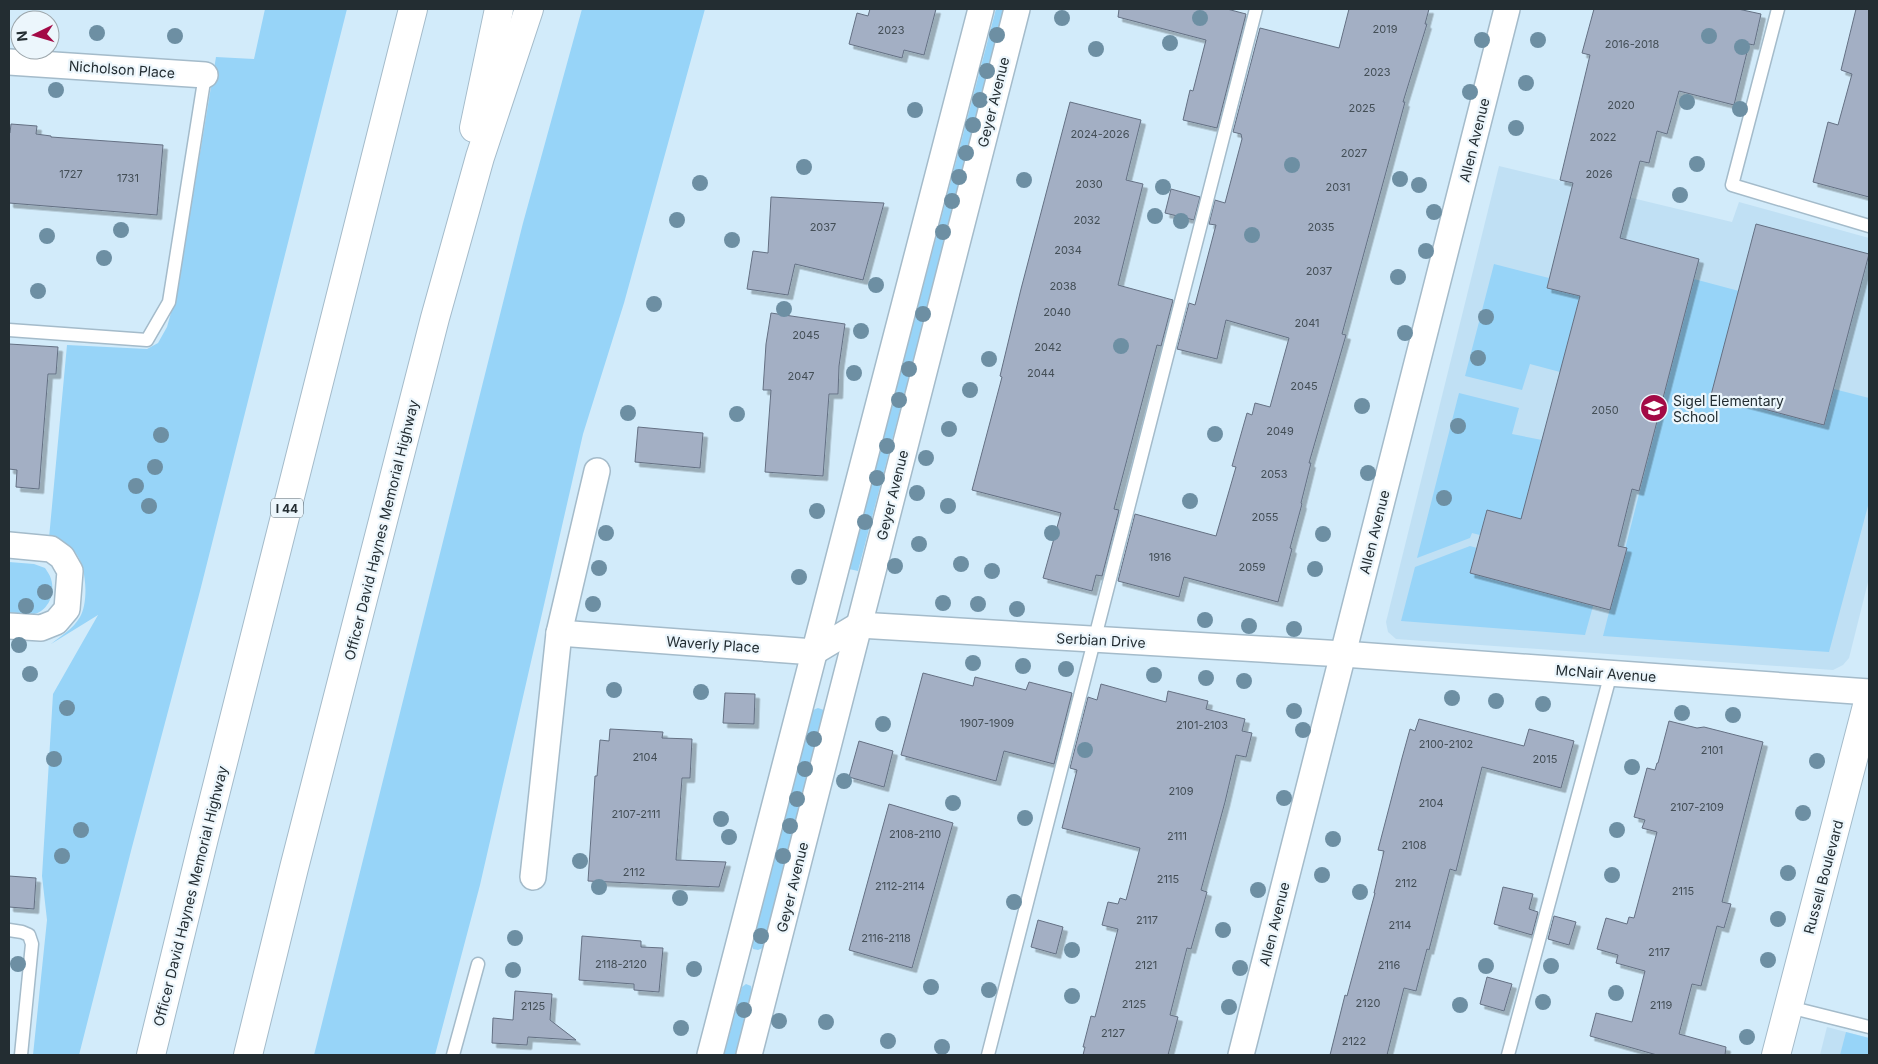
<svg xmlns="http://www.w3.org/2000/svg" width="1878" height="1064" font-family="Inter,sans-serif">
  <defs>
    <filter id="shadow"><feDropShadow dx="4.5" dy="4.5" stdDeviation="0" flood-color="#0004"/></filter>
  </defs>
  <rect width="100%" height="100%" fill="#d2ebfa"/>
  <g fill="#c0e0f4">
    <path d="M 1499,166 L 1732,222 L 1739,202 L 1869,238 L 1869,578 L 1849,658 L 1843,665 L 1833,670 L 1396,639 L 1388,632 L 1386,622 Z"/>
    <path d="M 1827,1027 L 1869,1038 L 1869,1055 L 1820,1055 Z"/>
  </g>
  <g fill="#97d4f8">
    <path d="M 265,9 L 347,9 L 200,591 L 132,847 L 79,1055 L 33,1055 L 47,920 L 42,876 L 53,694 L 98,615 L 51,644 C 61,636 73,629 80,617 C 89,602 87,563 73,550 C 66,543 58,541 49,538 L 67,345 L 147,349 L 158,343 L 167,327 L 177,291 L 216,57 L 254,59 Z"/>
    <path d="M 582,9 L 705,9 L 624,303 L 583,434 L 480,885 L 435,1055 L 314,1055 L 523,223 Z"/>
    <path d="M 996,9 L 1005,9 L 858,571 L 849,569 Z"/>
    <path d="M 1494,264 L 1549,278 L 1547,288 L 1580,296 L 1560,372 L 1530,364 L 1522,390 L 1465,376 Z"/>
    <path d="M 1694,279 L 1739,291 L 1712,395 L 1824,425 L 1834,389 L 1869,398 L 1869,502 L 1829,652 L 1603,636 L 1669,376 L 1638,367 L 1680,333 Z"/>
    <path d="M 1459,393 L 1519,408 L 1512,434 L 1542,440 L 1521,519 L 1487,510 L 1480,535 L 1472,533 L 1470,538 L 1417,558 Z"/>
    <path d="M 1470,546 L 1477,548 L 1470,573 L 1593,606 L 1585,635 L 1401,621 L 1415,567 Z"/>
    <path d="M 9,562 L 34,564 L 45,568 C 47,571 50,575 51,579 C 56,595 47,614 29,615 C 23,616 15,614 9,614 Z"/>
    <path d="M 818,708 L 824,710 L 825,715 L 763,948 L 758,950 L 753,949 L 751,942 L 813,710 Z"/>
    <path d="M 746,984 L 751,986 L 752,992 L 735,1055 L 724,1055 L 742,987 Z"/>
    <path d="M 1846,1032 L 1869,1038 L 1869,1055 L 1840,1055 Z"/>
  </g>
  <g fill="#a3afc4" stroke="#647083" filter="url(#shadow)">
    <path d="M 870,9 L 936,9 L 924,55 L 904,50 L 902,58 L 849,44 L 857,13 L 868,16 Z"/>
    <path d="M 1119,9 L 1227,9 L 1246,14 L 1217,128 L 1183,120 L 1190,90 L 1193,91 L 1206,40 L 1118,17 Z"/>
    <path d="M 1349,9 L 1429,9 L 1425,24 L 1427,24 L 1403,102 L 1405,102 L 1342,334 L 1346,335 L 1309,463 L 1311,463 L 1301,503 L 1302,504 L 1290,548 L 1292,549 L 1278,602 L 1184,577 L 1179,597 L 1118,581 L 1135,514 L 1216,536 L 1236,467 L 1232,466 L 1247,413 L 1252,415 L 1255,403 L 1270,407 L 1289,338 L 1226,320 L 1217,359 L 1177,349 L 1189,303 L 1195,305 L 1216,225 L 1209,224 L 1215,200 L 1225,203 L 1242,139 L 1241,134 L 1233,132 L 1260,28 L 1339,48 Z"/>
    <path d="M 1594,9 L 1738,9 L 1761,14 L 1754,45 L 1749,44 L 1734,105 L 1679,91 L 1667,134 L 1657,131 L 1649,163 L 1640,161 L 1620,238 L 1699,259 L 1639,491 L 1632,489 L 1618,546 L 1627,548 L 1610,610 L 1470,573 L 1487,510 L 1521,519 L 1580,296 L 1547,288 L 1573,183 L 1560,180 L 1590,55 L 1582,53 Z"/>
    <path d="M 1856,9 L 1869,9 L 1869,197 L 1813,182 L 1828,122 L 1838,125 L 1852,74 L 1841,70 Z"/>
    <path d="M 1070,102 L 1141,120 L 1126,180 L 1143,184 L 1118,285 L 1173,300 L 1161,346 L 1157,345 L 1114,509 L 1119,510 L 1102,576 L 1096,575 L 1092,591 L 1043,578 L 1061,513 L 972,490 L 1002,377 L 1000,376 L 1021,289 Z"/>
    <path d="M 11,124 L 37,126 L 36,134 L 51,136 L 51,137 L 163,145 L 157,215 L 9,203 L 9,132 L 10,133 Z"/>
    <path d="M 1171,189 L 1200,197 L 1194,220 L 1165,213 Z"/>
    <path d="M 771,197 L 884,203 L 863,280 L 795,264 L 788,295 L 747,289 L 753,251 L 768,253 Z"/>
    <path d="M 1756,224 L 1869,254 L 1824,425 L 1711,395 Z"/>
    <path d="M 771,313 L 845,324 L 839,366 L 838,394 L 829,394 L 823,476 L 765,472 L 771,390 L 763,390 L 766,344 Z"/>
    <path d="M 9,344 L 58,347 L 56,374 L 48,374 L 39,489 L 16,487 L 17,470 L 9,469 Z"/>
    <path d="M 638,427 L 703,433 L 700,468 L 635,462 Z"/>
    <path d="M 923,673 L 973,686 L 975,677 L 1026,690 L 1029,682 L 1072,693 L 1054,764 L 1004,751 L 996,781 L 901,755 Z"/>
    <path d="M 1101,684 L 1166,702 L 1168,691 L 1208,701 L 1206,709 L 1245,719 L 1242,731 L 1252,733 L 1246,757 L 1236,755 L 1225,802 L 1201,890 L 1207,892 L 1191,949 L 1187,948 L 1170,1015 L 1178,1017 L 1168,1055 L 1083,1055 L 1085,1047 L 1083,1047 L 1091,1016 L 1095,1017 L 1118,929 L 1102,925 L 1108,902 L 1118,904 L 1120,898 L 1126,900 L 1140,848 L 1062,828 L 1077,770 L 1070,768 L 1088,697 L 1097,700 Z"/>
    <path d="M 725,693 L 755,694 L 754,724 L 723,723 Z"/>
    <path d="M 1419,719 L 1524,746 L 1529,729 L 1574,741 L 1561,788 L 1482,767 L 1456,871 L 1450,869 L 1429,950 L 1427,949 L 1416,991 L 1404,988 L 1387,1055 L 1330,1055 L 1345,995 L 1347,996 L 1375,893 L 1374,893 L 1384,851 L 1378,850 L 1402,758 L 1410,729 L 1415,731 Z"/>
    <path d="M 1669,721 L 1697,728 L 1704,727 L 1763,742 L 1722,902 L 1731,904 L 1724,928 L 1717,926 L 1701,986 L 1692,984 L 1679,1034 L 1726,1047 L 1725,1055 L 1657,1055 L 1590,1036 L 1596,1013 L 1632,1022 L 1645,971 L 1616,963 L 1618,955 L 1597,949 L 1606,918 L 1627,924 L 1629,917 L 1634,918 L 1657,832 L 1642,828 L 1645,820 L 1634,817 L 1647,768 L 1655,770 L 1657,763 L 1658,763 Z"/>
    <path d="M 610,729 L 663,732 L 662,738 L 692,739 L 690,778 L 682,778 L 676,860 L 726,862 L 719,887 L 588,881 L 595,776 L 597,776 L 600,740 L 609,741 Z"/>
    <path d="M 859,741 L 893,751 L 884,787 L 849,777 Z"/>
    <path d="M 889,804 L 953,823 L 912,968 L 849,950 Z"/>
    <path d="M 9,876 L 36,878 L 34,909 L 9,907 Z"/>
    <path d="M 1503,887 L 1533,894 L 1529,909 L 1538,912 L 1532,935 L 1494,924 Z"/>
    <path d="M 1554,916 L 1576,922 L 1569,945 L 1548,939 Z"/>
    <path d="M 1038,920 L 1063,927 L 1056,954 L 1031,947 Z"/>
    <path d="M 582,936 L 641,941 L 641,947 L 663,948 L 659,992 L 634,990 L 634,984 L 579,980 Z"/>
    <path d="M 1487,977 L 1512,984 L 1504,1011 L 1480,1004 Z"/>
    <path d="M 515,991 L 552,994 L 550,1020 L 576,1040 L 528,1037 L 527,1045 L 492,1043 L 493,1018 L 513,1020 Z"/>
  </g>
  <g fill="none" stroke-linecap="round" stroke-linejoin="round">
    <g stroke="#a4bbca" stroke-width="15">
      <g id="service">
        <path d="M 1778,9 L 1732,185 L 1869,226"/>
        <path d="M 9,330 L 147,340 L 169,302 L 205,75"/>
        <path d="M 9,930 L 22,932 L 29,935 L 32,944 L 21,1055"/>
        <path d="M 1789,1007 L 1869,1027"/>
        <path d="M 453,1055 L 478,964"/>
        <path d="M 988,1055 L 1256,9"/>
        <path d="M 1508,1055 L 1611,673"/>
      </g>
    </g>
    <g stroke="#a4bbca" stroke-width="28">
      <g id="minor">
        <path d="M 9,62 L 205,75"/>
        <path d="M 9,545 L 51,549 L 62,557 L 70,571 L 67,609 L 56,622 L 41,628 L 9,626"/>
        <path d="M 559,633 L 814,652 L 859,625 L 1343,654 L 1869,692"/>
        <path d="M 533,877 L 559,633 L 597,471"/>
        <path d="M 710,1055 L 981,9"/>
        <path d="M 749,1055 L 1017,9"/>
        <path d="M 1241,1055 L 1507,9"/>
      </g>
    </g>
    <g stroke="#a4bbca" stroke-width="30">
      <path id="secondary" d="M 1776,1055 L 1869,698"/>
    </g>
    <g stroke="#a4bbca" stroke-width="30">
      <g id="motorway">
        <path d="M 474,128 L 499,9"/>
        <path d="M 151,1055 L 204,838 L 413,9"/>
        <path d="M 248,1055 L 294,868 L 435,318 L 480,157 L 529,9"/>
      </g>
    </g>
    <use href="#service" stroke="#fff" stroke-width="12"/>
    <use href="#minor" stroke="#fff" stroke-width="25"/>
    <use href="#secondary" stroke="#fff" stroke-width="28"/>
    <use href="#motorway" stroke="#fff" stroke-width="28"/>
  </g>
  <g fill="#6d8fa3">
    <circle cx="1062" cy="18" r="8"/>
    <circle cx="1200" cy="18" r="8"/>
    <circle cx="97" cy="33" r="8"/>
    <circle cx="997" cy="35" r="8"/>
    <circle cx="175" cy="36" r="8"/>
    <circle cx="1709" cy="36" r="8"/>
    <circle cx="1482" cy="40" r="8"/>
    <circle cx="1538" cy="40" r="8"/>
    <circle cx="1170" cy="43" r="8"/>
    <circle cx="1742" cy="47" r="8"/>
    <circle cx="1096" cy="49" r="8"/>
    <circle cx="987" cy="71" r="8"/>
    <circle cx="1526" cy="83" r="8"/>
    <circle cx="56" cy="90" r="8"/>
    <circle cx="1470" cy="92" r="8"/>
    <circle cx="980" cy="100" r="8"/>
    <circle cx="1687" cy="102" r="8"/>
    <circle cx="1740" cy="109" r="8"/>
    <circle cx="915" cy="110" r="8"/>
    <circle cx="973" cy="125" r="8"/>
    <circle cx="1516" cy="128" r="8"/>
    <circle cx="966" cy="153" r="8"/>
    <circle cx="1697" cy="164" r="8"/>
    <circle cx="1292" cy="165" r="8"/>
    <circle cx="804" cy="167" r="8"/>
    <circle cx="959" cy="177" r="8"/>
    <circle cx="1400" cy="179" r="8"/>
    <circle cx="1024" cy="180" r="8"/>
    <circle cx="700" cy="183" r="8"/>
    <circle cx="1419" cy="185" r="8"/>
    <circle cx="1163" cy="187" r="8"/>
    <circle cx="1680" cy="195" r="8"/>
    <circle cx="952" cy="201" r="8"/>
    <circle cx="1434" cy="212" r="8"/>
    <circle cx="1155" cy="216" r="8"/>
    <circle cx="677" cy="220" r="8"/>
    <circle cx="1181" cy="221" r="8"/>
    <circle cx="121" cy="230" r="8"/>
    <circle cx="943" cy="232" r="8"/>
    <circle cx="1252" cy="235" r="8"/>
    <circle cx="47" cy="236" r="8"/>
    <circle cx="732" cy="240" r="8"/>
    <circle cx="1426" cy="251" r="8"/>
    <circle cx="104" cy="258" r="8"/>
    <circle cx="1398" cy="277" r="8"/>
    <circle cx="876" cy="285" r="8"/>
    <circle cx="38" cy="291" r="8"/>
    <circle cx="654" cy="304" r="8"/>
    <circle cx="784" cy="309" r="8"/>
    <circle cx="923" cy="314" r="8"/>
    <circle cx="1486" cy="317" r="8"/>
    <circle cx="861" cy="331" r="8"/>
    <circle cx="1405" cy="333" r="8"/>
    <circle cx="1121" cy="346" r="8"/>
    <circle cx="1478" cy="358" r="8"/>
    <circle cx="989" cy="359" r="8"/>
    <circle cx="909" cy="369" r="8"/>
    <circle cx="854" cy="373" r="8"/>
    <circle cx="970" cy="390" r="8"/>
    <circle cx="899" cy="400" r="8"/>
    <circle cx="1362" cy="406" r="8"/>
    <circle cx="628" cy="413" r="8"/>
    <circle cx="737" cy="414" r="8"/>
    <circle cx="1458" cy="426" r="8"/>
    <circle cx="949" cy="429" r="8"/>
    <circle cx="1215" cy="434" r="8"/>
    <circle cx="161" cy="435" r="8"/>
    <circle cx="887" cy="446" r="8"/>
    <circle cx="926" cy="458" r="8"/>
    <circle cx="155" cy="467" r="8"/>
    <circle cx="1368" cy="473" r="8"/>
    <circle cx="877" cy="478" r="8"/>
    <circle cx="136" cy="486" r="8"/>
    <circle cx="917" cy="493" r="8"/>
    <circle cx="1444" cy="498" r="8"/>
    <circle cx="1190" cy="501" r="8"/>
    <circle cx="149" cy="506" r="8"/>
    <circle cx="948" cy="506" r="8"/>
    <circle cx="817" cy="511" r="8"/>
    <circle cx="865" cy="522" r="8"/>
    <circle cx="606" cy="533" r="8"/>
    <circle cx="1052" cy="533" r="8"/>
    <circle cx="1323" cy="534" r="8"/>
    <circle cx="919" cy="544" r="8"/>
    <circle cx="961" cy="564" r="8"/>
    <circle cx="895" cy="566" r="8"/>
    <circle cx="599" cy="568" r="8"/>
    <circle cx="1315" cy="569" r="8"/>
    <circle cx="992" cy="571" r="8"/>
    <circle cx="799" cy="577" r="8"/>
    <circle cx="45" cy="592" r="8"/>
    <circle cx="943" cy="603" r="8"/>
    <circle cx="593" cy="604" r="8"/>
    <circle cx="978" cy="604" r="8"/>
    <circle cx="26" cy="606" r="8"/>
    <circle cx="1017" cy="609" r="8"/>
    <circle cx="1205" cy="620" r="8"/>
    <circle cx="1249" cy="626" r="8"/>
    <circle cx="1294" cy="629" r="8"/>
    <circle cx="19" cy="645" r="8"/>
    <circle cx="973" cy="663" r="8"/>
    <circle cx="1023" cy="666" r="8"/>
    <circle cx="1066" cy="669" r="8"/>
    <circle cx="30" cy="674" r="8"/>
    <circle cx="1154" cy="675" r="8"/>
    <circle cx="1206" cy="678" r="8"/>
    <circle cx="1244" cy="681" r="8"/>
    <circle cx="614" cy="690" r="8"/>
    <circle cx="701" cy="692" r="8"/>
    <circle cx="1452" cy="698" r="8"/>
    <circle cx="1496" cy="701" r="8"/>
    <circle cx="1543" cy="704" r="8"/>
    <circle cx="67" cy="708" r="8"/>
    <circle cx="1294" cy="711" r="8"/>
    <circle cx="1682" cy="713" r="8"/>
    <circle cx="1733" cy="715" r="8"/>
    <circle cx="883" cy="724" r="8"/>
    <circle cx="1303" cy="730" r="8"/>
    <circle cx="814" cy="739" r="8"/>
    <circle cx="1085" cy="750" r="8"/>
    <circle cx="54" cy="759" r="8"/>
    <circle cx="1817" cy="761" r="8"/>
    <circle cx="1632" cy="767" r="8"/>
    <circle cx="805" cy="769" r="8"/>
    <circle cx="844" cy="781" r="8"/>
    <circle cx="1284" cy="798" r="8"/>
    <circle cx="797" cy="799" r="8"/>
    <circle cx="953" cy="803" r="8"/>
    <circle cx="1803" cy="813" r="8"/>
    <circle cx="1025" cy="818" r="8"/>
    <circle cx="721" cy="819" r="8"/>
    <circle cx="790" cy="826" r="8"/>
    <circle cx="81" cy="830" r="8"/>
    <circle cx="1617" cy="830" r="8"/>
    <circle cx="729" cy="837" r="8"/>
    <circle cx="1333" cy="839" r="8"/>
    <circle cx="62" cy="856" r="8"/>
    <circle cx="783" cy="856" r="8"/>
    <circle cx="580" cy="861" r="8"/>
    <circle cx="1788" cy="873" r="8"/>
    <circle cx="1322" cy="875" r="8"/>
    <circle cx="1612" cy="875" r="8"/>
    <circle cx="599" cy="887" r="8"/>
    <circle cx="1258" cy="890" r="8"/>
    <circle cx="1360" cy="892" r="8"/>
    <circle cx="680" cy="898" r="8"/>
    <circle cx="1014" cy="902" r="8"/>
    <circle cx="1778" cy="919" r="8"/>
    <circle cx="1223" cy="930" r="8"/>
    <circle cx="761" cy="936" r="8"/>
    <circle cx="515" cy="938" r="8"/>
    <circle cx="1072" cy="950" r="8"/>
    <circle cx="1768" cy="960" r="8"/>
    <circle cx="18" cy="964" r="8"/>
    <circle cx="1486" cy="966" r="8"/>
    <circle cx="1551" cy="966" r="8"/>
    <circle cx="1240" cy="968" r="8"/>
    <circle cx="694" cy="969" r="8"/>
    <circle cx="513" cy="970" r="8"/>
    <circle cx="931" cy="987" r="8"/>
    <circle cx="989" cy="990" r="8"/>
    <circle cx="1616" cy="993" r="8"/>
    <circle cx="1072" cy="996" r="8"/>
    <circle cx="1543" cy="1002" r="8"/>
    <circle cx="1460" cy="1005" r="8"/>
    <circle cx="1229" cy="1007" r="8"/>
    <circle cx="744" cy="1010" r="8"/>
    <circle cx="779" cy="1021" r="8"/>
    <circle cx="826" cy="1022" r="8"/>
    <circle cx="681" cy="1028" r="8"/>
    <circle cx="1747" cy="1037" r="8"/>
    <circle cx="888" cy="1041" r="8"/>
    <circle cx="942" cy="1047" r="8"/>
  </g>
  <defs>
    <g id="school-disc" transform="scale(1.4375)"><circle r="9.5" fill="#a30a46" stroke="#ecf6fc"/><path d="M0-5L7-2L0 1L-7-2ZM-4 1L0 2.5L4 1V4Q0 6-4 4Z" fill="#fff"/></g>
  </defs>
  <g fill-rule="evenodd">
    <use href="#school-disc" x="1654" y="408"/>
  </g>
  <g text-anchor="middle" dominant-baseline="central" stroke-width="4.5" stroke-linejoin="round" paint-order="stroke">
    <g font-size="11" fill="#434e56">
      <text x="1385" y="29">2019</text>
      <text x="891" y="30">2023</text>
      <text x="1632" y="44">2016-2018</text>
      <text x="1377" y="72">2023</text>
      <text x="1621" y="105">2020</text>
      <text x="1362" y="108">2025</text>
      <text x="1100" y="134">2024-2026</text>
      <text x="1603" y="137">2022</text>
      <text x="1354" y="153">2027</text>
      <text x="71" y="174">1727</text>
      <text x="1599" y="174">2026</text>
      <text x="128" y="178">1731</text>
      <text x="1089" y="184">2030</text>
      <text x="1338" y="187">2031</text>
      <text x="1087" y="220">2032</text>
      <text x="823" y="227">2037</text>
      <text x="1321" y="227">2035</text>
      <text x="1068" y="250">2034</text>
      <text x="1319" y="271">2037</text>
      <text x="1063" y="286">2038</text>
      <text x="1057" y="312">2040</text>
      <text x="1307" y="323">2041</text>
      <text x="806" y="335">2045</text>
      <text x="1048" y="347">2042</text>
      <text x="1041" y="373">2044</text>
      <text x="801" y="376">2047</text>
      <text x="1304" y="386">2045</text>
      <text x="1605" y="410">2050</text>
      <text x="1280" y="431">2049</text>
      <text x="1274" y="474">2053</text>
      <text x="1265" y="517">2055</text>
      <text x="1160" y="557">1916</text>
      <text x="1252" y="567">2059</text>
      <text x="987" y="723">1907-1909</text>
      <text x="1202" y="725">2101-2103</text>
      <text x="1446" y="744">2100-2102</text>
      <text x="1712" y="750">2101</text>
      <text x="645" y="757">2104</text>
      <text x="1545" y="759">2015</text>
      <text x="1181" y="791">2109</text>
      <text x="1431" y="803">2104</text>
      <text x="1697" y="807">2107-2109</text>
      <text x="636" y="814">2107-2111</text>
      <text x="915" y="834">2108-2110</text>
      <text x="1177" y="836">2111</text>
      <text x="1414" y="845">2108</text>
      <text x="634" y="872">2112</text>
      <text x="1168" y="879">2115</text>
      <text x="1406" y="883">2112</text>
      <text x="900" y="886">2112-2114</text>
      <text x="1683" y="891">2115</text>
      <text x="1147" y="920">2117</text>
      <text x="1400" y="925">2114</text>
      <text x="886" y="938">2116-2118</text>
      <text x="1659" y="952">2117</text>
      <text x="621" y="964">2118-2120</text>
      <text x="1146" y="965">2121</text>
      <text x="1389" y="965">2116</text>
      <text x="1368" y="1003">2120</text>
      <text x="1134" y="1004">2125</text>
      <text x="1661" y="1005">2119</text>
      <text x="533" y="1006">2125</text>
      <text x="1113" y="1033">2127</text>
      <text x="1354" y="1041">2122</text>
    </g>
    <rect fill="#ecf6fc" stroke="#5f696f" stroke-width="1" x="271" y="498.5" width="32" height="19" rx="4"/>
    <g font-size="12" font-weight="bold" fill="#232d32">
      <text x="287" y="508">I 44</text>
    </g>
    <g font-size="14" fill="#232d32" stroke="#ecf6fc">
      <text transform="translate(122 69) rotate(4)">Nicholson Place</text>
      <text transform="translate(993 102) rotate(-76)">Geyer Avenue</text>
      <text transform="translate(1474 140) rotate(-76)">Allen Avenue</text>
      <text transform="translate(892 495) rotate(-76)">Geyer Avenue</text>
      <text transform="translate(381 530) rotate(-76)">Officer David Haynes Memorial Highway</text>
      <text transform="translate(1374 532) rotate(-76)">Allen Avenue</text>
      <text transform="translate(1101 640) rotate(3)">Serbian Drive</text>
      <text transform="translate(713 644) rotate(4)">Waverly Place</text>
      <text transform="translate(1606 673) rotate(4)">McNair Avenue</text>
      <text transform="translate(1823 877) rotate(-75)">Russell Boulevard</text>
      <text transform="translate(792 887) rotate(-76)">Geyer Avenue</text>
      <text transform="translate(190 896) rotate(-76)">Officer David Haynes Memorial Highway</text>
      <text transform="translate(1274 924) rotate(-76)">Allen Avenue</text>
    </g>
    <g font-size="14" fill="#232d32" stroke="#ecf6fc" text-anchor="start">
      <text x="1673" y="400">Sigel Elementary<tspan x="1673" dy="16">School</tspan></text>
    </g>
  </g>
  <rect width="1878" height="1064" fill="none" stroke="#232d32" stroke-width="20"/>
  <g transform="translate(35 35) rotate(265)"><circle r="24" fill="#ecf6fc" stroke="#9ca6ab"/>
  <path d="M0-4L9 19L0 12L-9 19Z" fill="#a30a46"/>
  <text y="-8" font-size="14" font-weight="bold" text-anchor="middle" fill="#232d32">N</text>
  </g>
</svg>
